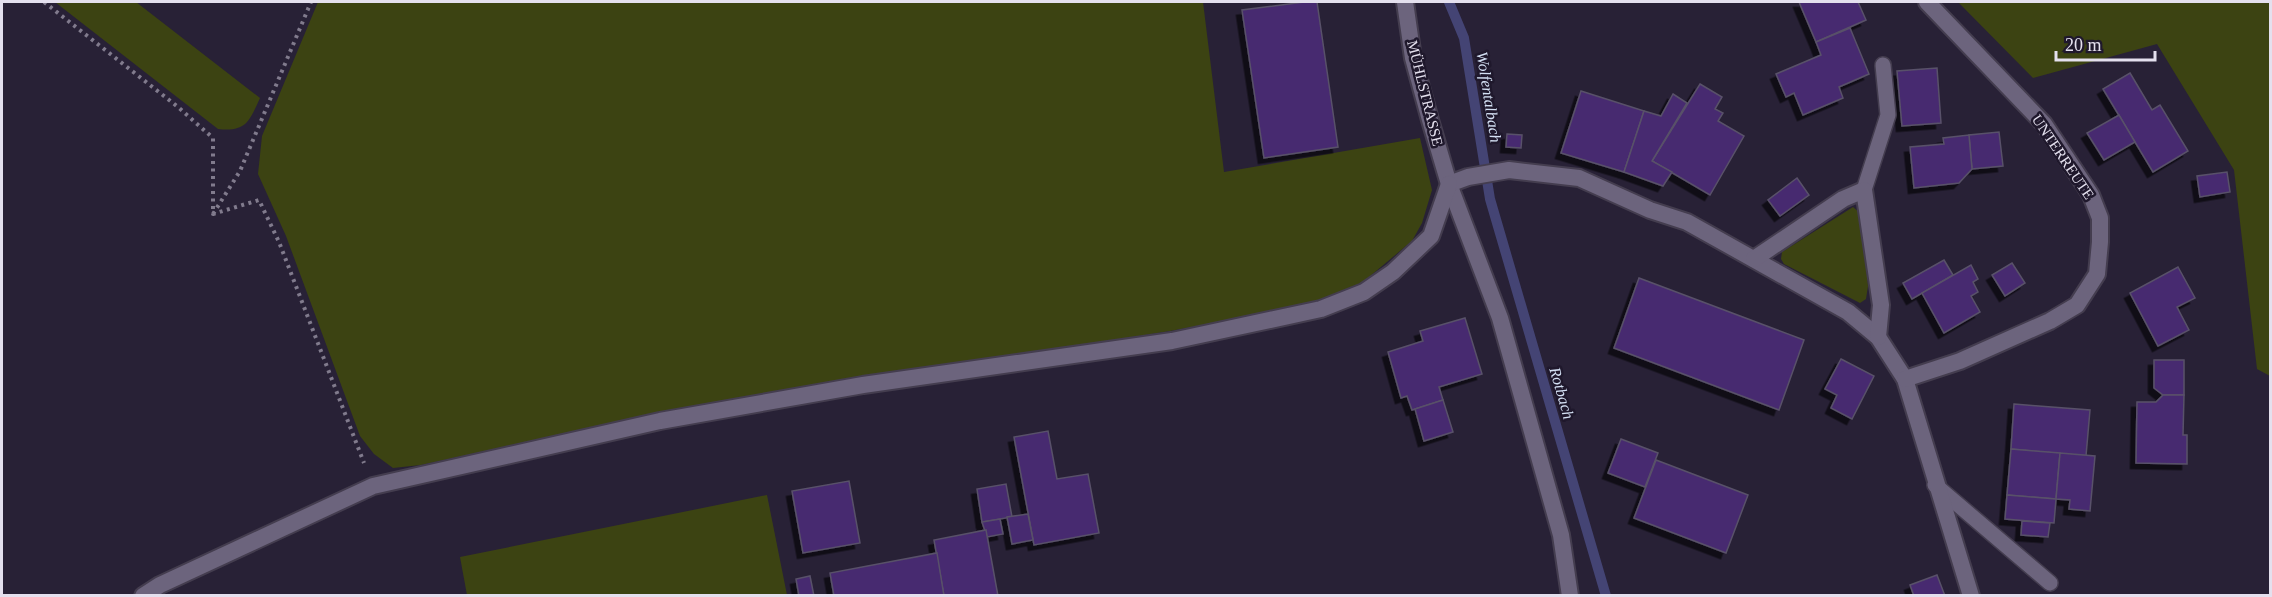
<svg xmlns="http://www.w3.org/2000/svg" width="2272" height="597" font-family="'Times New Roman',serif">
  <defs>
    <filter id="shadow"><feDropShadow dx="-5.5" dy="5.5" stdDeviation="0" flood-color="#0009"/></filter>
  </defs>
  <rect width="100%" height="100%" fill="#282136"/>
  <g fill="#3c4312">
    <path d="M 55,2 L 136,2 L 260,98 C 249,122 246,132 218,129 Z"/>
    <path d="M 318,2 L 1203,2 L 1224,172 L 1420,138 L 1432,190 L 1422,223 L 1412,241 L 1363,282 L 1320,300 L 1269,313 L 1170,331 L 657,413 L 421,465 L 393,468 L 374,454 L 360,436 L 286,236 L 258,174 L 262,136 Z"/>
    <path d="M 1958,2 L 2270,2 L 2270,376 L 2257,369 L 2234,170 L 2157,44 L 2033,78 Z"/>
    <path d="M 1853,207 L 1861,214 L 1868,286 L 1866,299 L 1860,303 L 1784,264 L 1781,259 L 1782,252 Z"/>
    <path d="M 767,495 L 787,595 L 467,595 L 460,557 Z"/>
  </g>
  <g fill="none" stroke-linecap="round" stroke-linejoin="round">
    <path stroke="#444474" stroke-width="10" d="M 1449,2 L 1464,38 L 1490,199 L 1606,596"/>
  </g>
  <g fill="#472a70" stroke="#595169" stroke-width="1.5" filter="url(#shadow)">
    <path d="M 1304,2 L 1317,2 L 1338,147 L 1264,158 L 1242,10 Z"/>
    <path d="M 1799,2 L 1858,2 L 1866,20 L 1816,42 Z"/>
    <path d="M 1850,28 L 1869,74 L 1839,87 L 1843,98 L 1803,115 L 1794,93 L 1786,97 L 1776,74 L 1821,55 L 1816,42 Z"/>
    <path d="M 1937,68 L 1941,123 L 1902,126 L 1897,71 Z"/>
    <path d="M 2130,73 L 2152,110 L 2160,105 L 2188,151 L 2153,172 L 2103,89 Z"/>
    <path d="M 1700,84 L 1722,97 L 1715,109 L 1723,113 L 1718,121 L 1744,136 L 1710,195 L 1652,161 Z"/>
    <path d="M 1581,91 L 1644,111 L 1624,172 L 1561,153 Z"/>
    <path d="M 1673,94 L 1687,103 L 1652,161 L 1672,172 L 1663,186 L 1624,172 L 1644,111 L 1661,116 Z"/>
    <path d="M 2119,115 L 2135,142 L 2104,160 L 2087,133 Z"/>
    <path d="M 1999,132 L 2003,166 L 1972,169 L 1969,135 Z"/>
    <path d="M 1507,134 L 1522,135 L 1521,148 L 1506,147 Z"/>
    <path d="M 1969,135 L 1972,169 L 1959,183 L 1914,188 L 1910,147 L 1944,144 L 1943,138 Z"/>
    <path d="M 2227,172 L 2230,192 L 2200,197 L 2197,176 Z"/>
    <path d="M 1797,178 L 1809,195 L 1780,216 L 1768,200 Z"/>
    <path d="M 1944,260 L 1953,275 L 1912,299 L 1903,283 Z"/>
    <path d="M 2012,263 L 2025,283 L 2005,296 L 1992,275 Z"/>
    <path d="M 1971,265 L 1978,279 L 1973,282 L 1978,292 L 1971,296 L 1980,312 L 1944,333 L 1922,293 Z"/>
    <path d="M 2178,267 L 2195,298 L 2177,307 L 2189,330 L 2158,346 L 2130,293 Z"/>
    <path d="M 1639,278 L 1804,340 L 1779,410 L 1614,348 Z"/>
    <path d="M 1465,318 L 1482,374 L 1439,387 L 1443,400 L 1412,410 L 1407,396 L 1401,398 L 1388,352 L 1423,341 L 1420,331 Z"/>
    <path d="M 1841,359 L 1874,376 L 1852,419 L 1831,408 L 1837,395 L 1825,389 Z"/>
    <path d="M 2154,360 L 2184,360 L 2184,395 L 2163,395 L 2154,388 Z"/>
    <path d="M 2163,395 L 2184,395 L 2183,435 L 2187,435 L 2187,464 L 2136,463 L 2137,402 L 2156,402 Z"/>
    <path d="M 1443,400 L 1453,432 L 1424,441 L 1415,409 Z"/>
    <path d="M 2014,404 L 2090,410 L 2086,456 L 2011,449 Z"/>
    <path d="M 1048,431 L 1057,479 L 1088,474 L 1099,533 L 1034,545 L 1014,437 Z"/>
    <path d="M 1621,439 L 1658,453 L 1645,487 L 1608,473 Z"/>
    <path d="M 2011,449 L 2060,453 L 2056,499 L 2007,495 Z"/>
    <path d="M 2060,453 L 2095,456 L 2090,511 L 2069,509 L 2070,500 L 2056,499 Z"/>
    <path d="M 1656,460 L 1748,495 L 1726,553 L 1634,518 Z"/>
    <path d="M 849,481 L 860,543 L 803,553 L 792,491 Z"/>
    <path d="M 1006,484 L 1012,517 L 982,522 L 977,489 Z"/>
    <path d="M 2007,495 L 2056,499 L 2054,523 L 2005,519 Z"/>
    <path d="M 1028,514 L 1033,540 L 1012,544 L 1007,517 Z"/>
    <path d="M 1000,519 L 1003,534 L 987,537 L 982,522 Z"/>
    <path d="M 2022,521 L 2050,523 L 2048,537 L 2021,535 Z"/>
    <path d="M 986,530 L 998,596 L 944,596 L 934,540 Z"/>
    <path d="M 937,553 L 944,596 L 834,596 L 830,573 Z"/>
    <path d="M 1937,575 L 1945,596 L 1914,596 L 1910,585 Z"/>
    <path d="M 810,576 L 814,596 L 799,596 L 796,579 Z"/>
  </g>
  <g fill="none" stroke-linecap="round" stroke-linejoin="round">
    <g stroke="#443d4f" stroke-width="18">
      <g id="service">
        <path d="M 1864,190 L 1888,115 L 1883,65"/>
        <path d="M 1935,485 L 2050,583"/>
      </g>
    </g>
    <g stroke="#443d4f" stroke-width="20">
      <g id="minor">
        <path d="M 1405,2 L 1413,58 L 1430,120 L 1449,184 L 1500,318 L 1561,535 L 1570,596"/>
        <path d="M 1449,184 L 1468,177 L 1509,170 L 1579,178 L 1650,210 L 1687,222 L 1848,312 L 1878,337 L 1905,379 L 1971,596"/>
        <path d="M 1754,259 L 1843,199 L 1864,190 L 1881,305 L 1878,337"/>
        <path d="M 1905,379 L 1960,361 L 2050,321 L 2077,305 L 2097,274 L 2100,242 L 2100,218 L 2091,195 L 2044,124 L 1927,2"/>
        <path d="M 143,596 L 160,585 L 373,486 L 660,421 L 863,385 L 1172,341 L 1321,309 L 1364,292 L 1393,272 L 1431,236 L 1449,184"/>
      </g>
    </g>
    <g stroke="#817b8d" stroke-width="4" stroke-dasharray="3 4.5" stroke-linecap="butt">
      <path d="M 44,2 L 178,107 L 213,138 L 213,214 L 259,200 L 279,242 L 364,463"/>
      <path d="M 213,214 L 240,171 L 311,2"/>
    </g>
    <use href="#service" stroke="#6c647d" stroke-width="15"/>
    <use href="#minor" stroke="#6c647d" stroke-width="16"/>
  </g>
  <g text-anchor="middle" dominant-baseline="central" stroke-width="5" stroke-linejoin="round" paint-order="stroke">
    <g font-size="15" fill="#e4e0ee" stroke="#1f182c">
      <text transform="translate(1425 93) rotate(76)">MÜHLSTRASSE</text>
      <text transform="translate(2063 157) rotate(56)">UNTERREUTE</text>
    </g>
    <g font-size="16" font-style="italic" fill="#d4e0f4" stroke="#1f182c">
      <text transform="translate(1489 97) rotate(81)">Wolfentalbach</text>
      <text transform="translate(1562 393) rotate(74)">Rotbach</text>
    </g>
  </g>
  <rect width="2272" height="597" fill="none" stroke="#e4e0ee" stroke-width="6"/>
  <path d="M2056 51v9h99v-9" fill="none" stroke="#e4e0ee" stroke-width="3"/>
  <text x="2065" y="51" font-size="18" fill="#e4e0ee" stroke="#1f182c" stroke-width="4.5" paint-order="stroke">20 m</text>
</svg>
